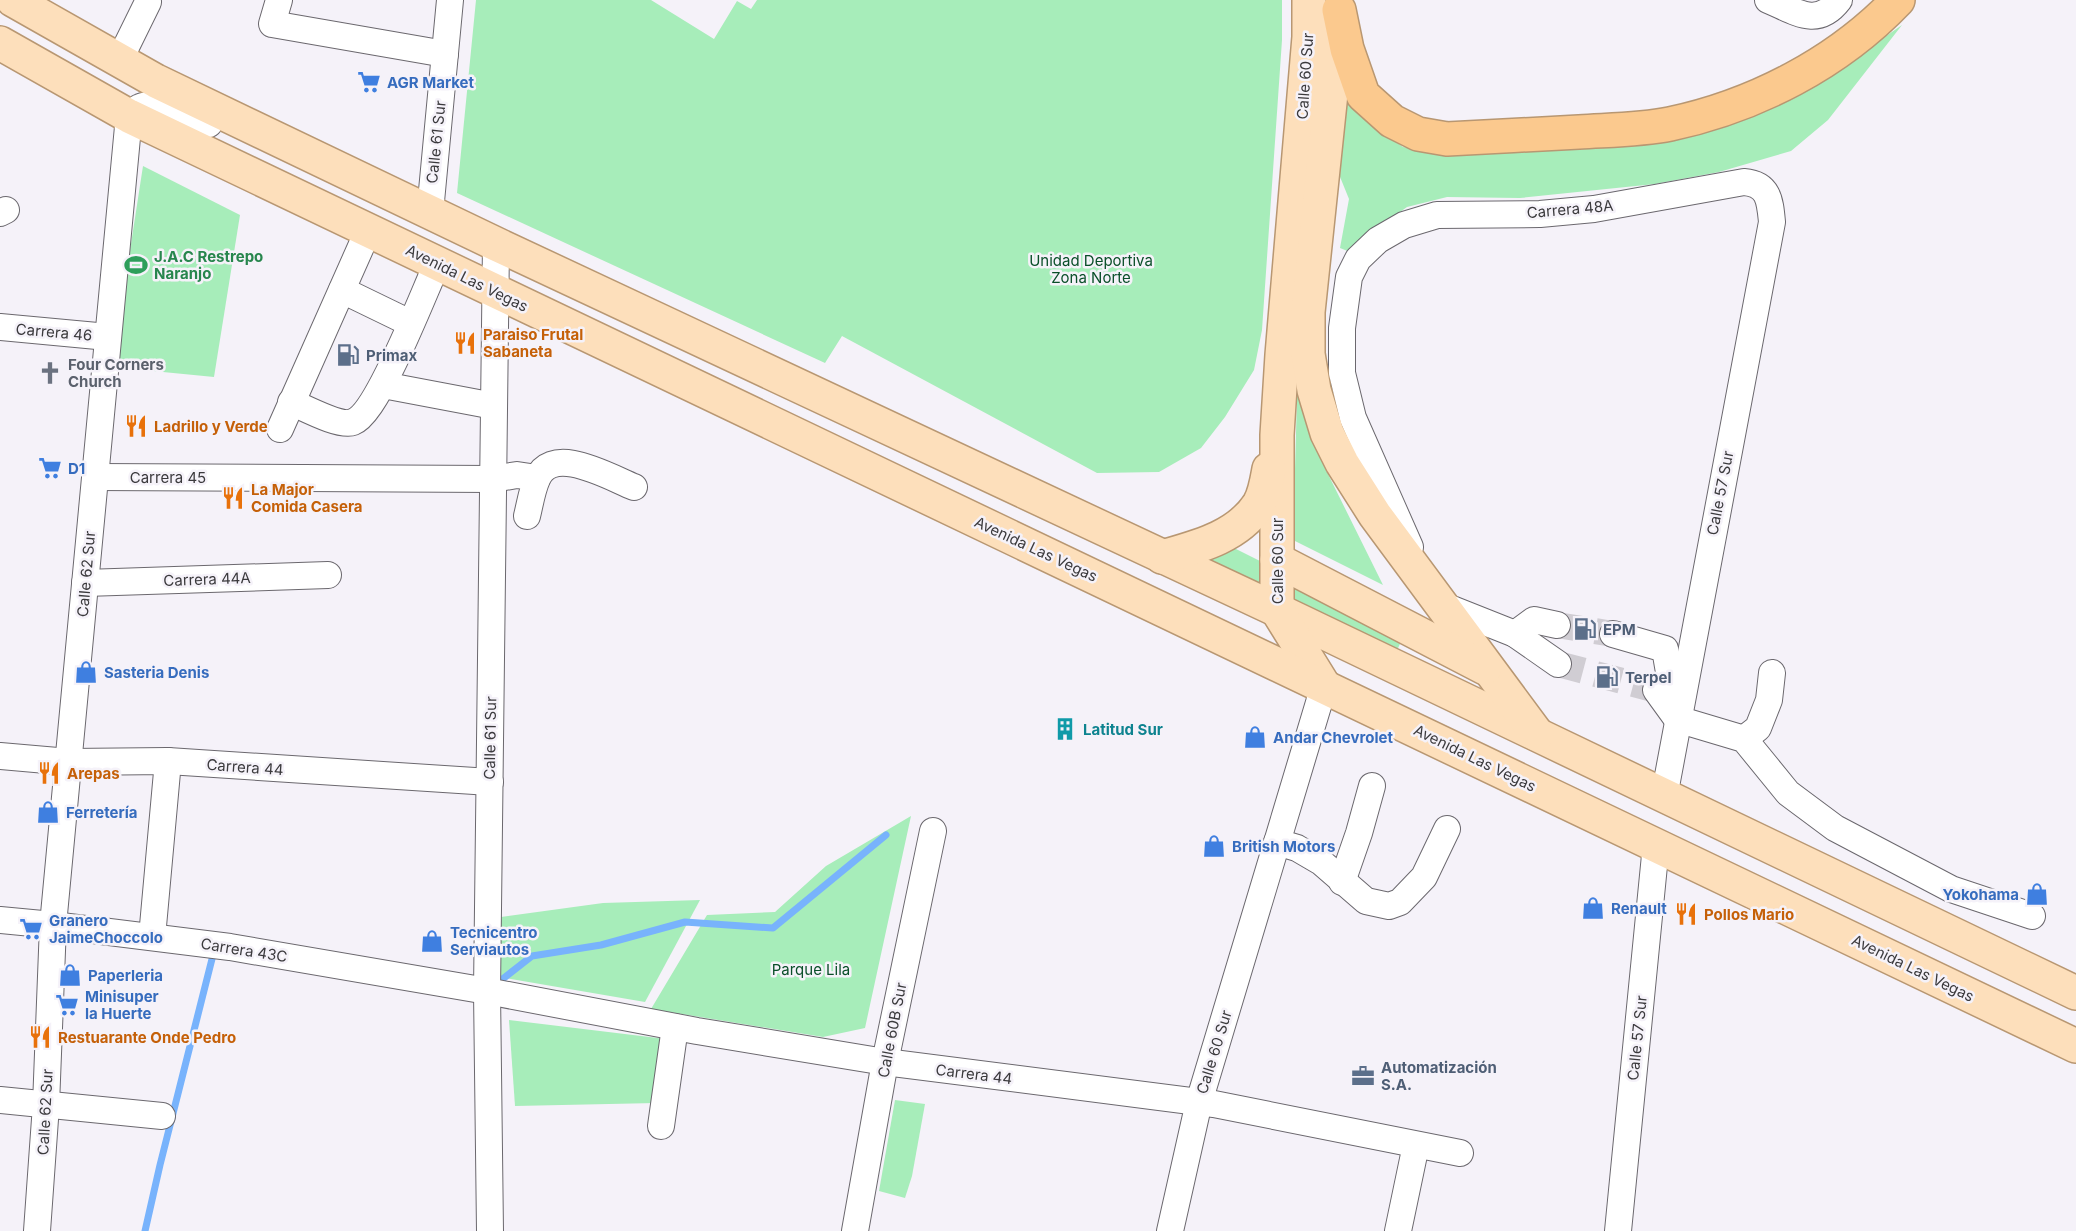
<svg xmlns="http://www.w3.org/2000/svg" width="2076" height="1231" font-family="Inter,sans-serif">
  <rect width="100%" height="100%" fill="#f5f2f9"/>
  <g fill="#a7edba">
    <path d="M 476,0 L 651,0 L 714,39 L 737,1 L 751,9 L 757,0 L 1282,0 L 1282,40 L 1262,330 L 1254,370 L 1225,417 L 1201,448 L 1159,472 L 1097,473 L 842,336 L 825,363 L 457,193 Z"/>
    <path d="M 1902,25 L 1828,120 L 1791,151 L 1719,172 L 1655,184 L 1520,198 L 1447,197 L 1407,207 L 1379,227 L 1355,254 L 1340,248 L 1349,199 L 1336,167 L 1347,87 L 1374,126 L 1403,147 L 1443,153 L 1585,149 L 1662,141 L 1847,63 Z"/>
    <path d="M 143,166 L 240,215 L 214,377 L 112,367 Z"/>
    <path d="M 1298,362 L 1309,422 L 1325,468 L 1383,585 L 1293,540 Z"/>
    <path d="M 1234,548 L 1405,633 L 1393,659 L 1196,562 Z"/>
    <path d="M 911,816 L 865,1028 L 823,1037 L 651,1009 L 707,915 L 775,912 L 826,866 Z"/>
    <path d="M 700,900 L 645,1002 L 500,977 L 501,917 L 603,903 Z"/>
    <path d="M 509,1020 L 666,1039 L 656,1103 L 515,1106 Z"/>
    <path d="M 895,1100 L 925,1104 L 912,1176 L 905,1198 L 879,1191 Z"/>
  </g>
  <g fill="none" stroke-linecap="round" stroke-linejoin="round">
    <g stroke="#78b3fc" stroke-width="7">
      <path d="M 500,981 L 532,956 L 601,945 L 685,922 L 773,928 L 886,835"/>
      <path d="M 145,1231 L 160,1165 L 213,955"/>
    </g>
    <g stroke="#d0cdd3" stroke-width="26" stroke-dasharray="26 13" stroke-linecap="butt">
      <path d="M 1557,625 L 1613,634"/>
      <path d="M 1558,664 L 1656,690"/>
    </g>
    <g stroke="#6b686e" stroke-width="28">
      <g id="minor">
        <path d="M 279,0 L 272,24 L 445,54"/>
        <path d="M 1768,0 C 1795,11 1817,29 1839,0"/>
        <path d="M 119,61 L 148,2"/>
        <path d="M 430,212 L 450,0"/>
        <path d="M 0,213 L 6,210"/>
        <path d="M 342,290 L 410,323"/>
        <path d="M 0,327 L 108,337"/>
        <path d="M 383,385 L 494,406"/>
        <path d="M 291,402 C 305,408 340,427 353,422 C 378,413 424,292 437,264"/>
        <path d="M 280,429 L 368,231"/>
        <path d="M 95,477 L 493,479 L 517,475 L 537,478"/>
        <path d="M 527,516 C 530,504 532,490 537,479 C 552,443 609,477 634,487"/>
        <path d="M 1410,547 L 1353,418 L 1342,373 L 1342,328 L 1349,277 L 1358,259 L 1378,240 L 1404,225 L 1437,215 L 1540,214 L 1594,209 L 1744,182 C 1769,184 1770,201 1772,222 L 1664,797"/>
        <path d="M 85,583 L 328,575"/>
        <path d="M 1442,605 L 1515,634 L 1558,664"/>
        <path d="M 1515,634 L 1534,620 L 1557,625"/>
        <path d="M 1613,634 L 1665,649 L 1674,701"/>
        <path d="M 1656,690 L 1677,719 L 1744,739 L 1788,793 L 1835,828 L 1951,889 L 2032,916"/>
        <path d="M 1744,739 L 1758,728 L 1769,700 L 1772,673"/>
        <path d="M 0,756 L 69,762 L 168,761 L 490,782"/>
        <path d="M 1277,842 L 1297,848 L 1321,862 L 1366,901 L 1389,906 L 1400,902 L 1424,877 L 1447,829"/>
        <path d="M 1342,882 L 1359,833 L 1372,786"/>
        <path d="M 0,920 L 53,925 L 230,947 L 487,991 L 697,1031 L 885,1062 L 1214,1104 L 1460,1153"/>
        <path d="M 152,937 L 168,761"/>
        <path d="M 0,1100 L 162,1116"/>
        <path d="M 661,1126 L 675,1027"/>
        <path d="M 37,1231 L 46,1105 L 53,925 L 129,116 C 133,113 136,108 140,107 C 162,98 190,115 209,124"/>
        <path d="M 490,1231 L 487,991 L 496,244"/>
        <path d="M 855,1231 L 885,1062 L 933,831"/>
        <path d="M 1170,1231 L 1199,1102 L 1324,686"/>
        <path d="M 1398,1231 L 1416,1145"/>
        <path d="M 1618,1231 L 1656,845"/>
      </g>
    </g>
    <g stroke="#b89772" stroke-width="36">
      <g id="major">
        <path d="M 13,0 L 156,81 L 496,244 L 1277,610 L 2076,993"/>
        <path d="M 1309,0 L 1309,37 L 1282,355 L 1277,435 L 1277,610 L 1324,686"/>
        <path d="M 1339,17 L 1308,312 L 1308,354 L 1314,390 L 1327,433 L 1342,463 L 1375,515 L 1537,734"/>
        <path d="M 0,43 L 129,116 L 2076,1046"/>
        <path d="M 1162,557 C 1197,547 1238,537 1259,504 C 1265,494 1267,480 1269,469"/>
        <path d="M 1277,560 L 1485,668"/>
      </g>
    </g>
    <g stroke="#b89772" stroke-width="36">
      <path id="highway" d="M 1339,10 L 1347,49 L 1363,95 L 1392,121 L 1418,134 L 1447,139 C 1491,137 1535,134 1579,132 C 1609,130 1640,130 1670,124 C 1755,106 1838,63 1898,0"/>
    </g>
    <use href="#minor" stroke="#fff" stroke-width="26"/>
    <use href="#major" stroke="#fddfbb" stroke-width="33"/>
    <use href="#highway" stroke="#fbc98e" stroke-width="33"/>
  </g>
  <defs>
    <g id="supermarket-bare" transform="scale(1.8)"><path d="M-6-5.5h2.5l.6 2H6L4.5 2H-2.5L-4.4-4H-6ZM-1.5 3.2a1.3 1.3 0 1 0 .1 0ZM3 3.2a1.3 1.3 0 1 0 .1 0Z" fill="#3f7fe0" stroke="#f5f2f9" stroke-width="2.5" paint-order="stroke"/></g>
    <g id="stadium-bare" transform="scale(1.8)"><path d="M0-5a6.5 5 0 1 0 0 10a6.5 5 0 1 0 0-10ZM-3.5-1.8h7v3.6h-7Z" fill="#2e9e5b" stroke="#f5f2f9" stroke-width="2.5" paint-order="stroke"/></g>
    <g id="restaurant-bare" transform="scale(1.8)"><path d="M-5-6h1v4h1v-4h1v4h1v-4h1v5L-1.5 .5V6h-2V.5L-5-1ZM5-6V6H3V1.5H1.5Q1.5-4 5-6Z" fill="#e8710a" stroke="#f5f2f9" stroke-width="2.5" paint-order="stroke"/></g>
    <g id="fuel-bare" transform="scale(1.8)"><path d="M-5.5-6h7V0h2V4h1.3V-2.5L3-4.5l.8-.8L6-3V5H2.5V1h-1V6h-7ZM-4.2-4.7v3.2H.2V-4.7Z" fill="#5c6f8a" stroke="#f5f2f9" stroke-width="2.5" paint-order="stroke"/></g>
    <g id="church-bare" transform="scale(1.8)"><path d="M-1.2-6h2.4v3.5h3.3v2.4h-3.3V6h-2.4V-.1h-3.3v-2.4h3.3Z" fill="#6b7280" stroke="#f5f2f9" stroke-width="2.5" paint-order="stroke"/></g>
    <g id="shop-bare" transform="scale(1.8)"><path d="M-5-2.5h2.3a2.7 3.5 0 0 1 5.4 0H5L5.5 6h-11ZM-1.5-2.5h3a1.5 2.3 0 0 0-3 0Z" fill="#3f7fe0" stroke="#f5f2f9" stroke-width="2.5" paint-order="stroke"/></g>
    <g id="building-bare" transform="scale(1.8)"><path d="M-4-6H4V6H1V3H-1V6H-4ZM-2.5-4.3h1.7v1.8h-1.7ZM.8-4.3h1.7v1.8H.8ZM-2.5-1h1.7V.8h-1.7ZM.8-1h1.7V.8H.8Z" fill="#0f9aa8" stroke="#f5f2f9" stroke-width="2.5" paint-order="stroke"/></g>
    <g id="office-bare" transform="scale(1.8)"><path d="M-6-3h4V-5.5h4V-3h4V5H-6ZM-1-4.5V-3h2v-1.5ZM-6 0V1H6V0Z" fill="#5c6f8a" stroke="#f5f2f9" stroke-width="2.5" paint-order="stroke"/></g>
  </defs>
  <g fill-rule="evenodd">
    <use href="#supermarket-bare" x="369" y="82"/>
    <use href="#stadium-bare" x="136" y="265"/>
    <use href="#restaurant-bare" x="465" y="343"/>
    <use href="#fuel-bare" x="348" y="355"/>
    <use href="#church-bare" x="50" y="373"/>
    <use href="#restaurant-bare" x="136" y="426"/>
    <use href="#supermarket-bare" x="50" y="468"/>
    <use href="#restaurant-bare" x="233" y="498"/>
    <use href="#fuel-bare" x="1585" y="629"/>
    <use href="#shop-bare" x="86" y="672"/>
    <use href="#fuel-bare" x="1607" y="677"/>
    <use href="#building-bare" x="1065" y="729"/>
    <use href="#shop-bare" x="1255" y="737"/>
    <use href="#restaurant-bare" x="49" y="773"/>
    <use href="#shop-bare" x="48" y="812"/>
    <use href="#shop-bare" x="1214" y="846"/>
    <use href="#shop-bare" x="2037" y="894"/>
    <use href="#shop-bare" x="1593" y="908"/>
    <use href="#restaurant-bare" x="1686" y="914"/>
    <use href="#supermarket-bare" x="31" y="929"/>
    <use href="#shop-bare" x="432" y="941"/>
    <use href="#shop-bare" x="70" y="975"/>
    <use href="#supermarket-bare" x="67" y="1005"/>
    <use href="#restaurant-bare" x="40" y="1037"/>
    <use href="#office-bare" x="1363" y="1076"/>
  </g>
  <g text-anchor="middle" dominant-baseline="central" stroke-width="5" stroke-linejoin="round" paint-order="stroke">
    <g font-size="15" fill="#3b3a3d" stroke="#f5f2f9">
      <text transform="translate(1305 76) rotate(-86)">Calle 60 Sur</text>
      <text transform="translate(436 142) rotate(-84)">Calle 61 Sur</text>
      <text transform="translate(1570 209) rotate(-5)">Carrera 48A</text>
      <text transform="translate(467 278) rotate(26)">Avenida Las Vegas</text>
      <text transform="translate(54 332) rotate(5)">Carrera 46</text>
      <text x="168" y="477">Carrera 45</text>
      <text transform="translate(1720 493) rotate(-79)">Calle 57 Sur</text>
      <text transform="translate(1036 549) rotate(25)">Avenida Las Vegas</text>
      <text transform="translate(1277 561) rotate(-90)">Calle 60 Sur</text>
      <text transform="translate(86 574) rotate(-85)">Calle 62 Sur</text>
      <text transform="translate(207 579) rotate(-2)">Carrera 44A</text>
      <text transform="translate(490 738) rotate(-89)">Calle 61 Sur</text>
      <text transform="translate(1475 758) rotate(26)">Avenida Las Vegas</text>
      <text transform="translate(245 767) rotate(4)">Carrera 44</text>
      <text transform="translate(244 950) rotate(9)">Carrera 43C</text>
      <text transform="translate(1913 968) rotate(26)">Avenida Las Vegas</text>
      <text transform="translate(892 1030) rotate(-79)">Calle 60B Sur</text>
      <text transform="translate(1637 1038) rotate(-84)">Calle 57 Sur</text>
      <text transform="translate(1214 1052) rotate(-73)">Calle 60 Sur</text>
      <text transform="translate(974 1074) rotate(7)">Carrera 44</text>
      <text transform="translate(45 1112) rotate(-87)">Calle 62 Sur</text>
    </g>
    <g font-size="15" font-weight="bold" fill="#366cbe" stroke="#f5f2f9" text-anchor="start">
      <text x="387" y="82">AGR Market</text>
      <text x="68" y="468">D1</text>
      <text x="104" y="672">Sasteria Denis</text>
      <text x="1273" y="737">Andar Chevrolet</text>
      <text x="66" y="812">Ferretería</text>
      <text x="1232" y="846">British Motors</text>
      <text x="2019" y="894" text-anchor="end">Yokohama</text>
      <text x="1611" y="908">Renault</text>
      <text x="49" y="920">Granero<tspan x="49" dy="17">JaimeChoccolo</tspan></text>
      <text x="450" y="932">Tecnicentro<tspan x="450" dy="17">Serviautos</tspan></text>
      <text x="88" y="975">Paperleria</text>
      <text x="85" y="996">Minisuper<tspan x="85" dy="17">la Huerte</tspan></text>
    </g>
    <g font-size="15" font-weight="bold" fill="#27864d" stroke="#f5f2f9" text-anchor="start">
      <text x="154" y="256">J.A.C Restrepo<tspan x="154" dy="17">Naranjo</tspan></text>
    </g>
    <g font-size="15" fill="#0a4f29" stroke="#f5f2f9">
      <text x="1091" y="260">Unidad Deportiva<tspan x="1091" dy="17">Zona Norte</tspan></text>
      <text x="811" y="969">Parque Lila</text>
    </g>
    <g font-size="15" font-weight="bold" fill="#c56008" stroke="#f5f2f9" text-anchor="start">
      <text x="483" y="334">Paraiso Frutal<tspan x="483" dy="17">Sabaneta</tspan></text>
      <text x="154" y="426">Ladrillo y Verde</text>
      <text x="251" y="489">La Major<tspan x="251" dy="17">Comida Casera</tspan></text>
      <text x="67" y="773">Arepas</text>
      <text x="1704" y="914">Pollos Mario</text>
      <text x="58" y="1037">Restuarante Onde Pedro</text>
    </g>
    <g font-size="15" font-weight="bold" fill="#4e5e75" stroke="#f5f2f9" text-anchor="start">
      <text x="366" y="355">Primax</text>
      <text x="1603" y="629">EPM</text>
      <text x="1625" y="677">Terpel</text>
      <text x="1381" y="1067">Automatización<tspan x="1381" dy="17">S.A.</tspan></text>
    </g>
    <g font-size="15" font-weight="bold" fill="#5b616d" stroke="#f5f2f9" text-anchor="start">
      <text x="68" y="364">Four Corners<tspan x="68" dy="17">Church</tspan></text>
    </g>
    <g font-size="15" font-weight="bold" fill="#0d838f" stroke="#f5f2f9" text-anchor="start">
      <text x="1083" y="729">Latitud Sur</text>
    </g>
  </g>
</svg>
